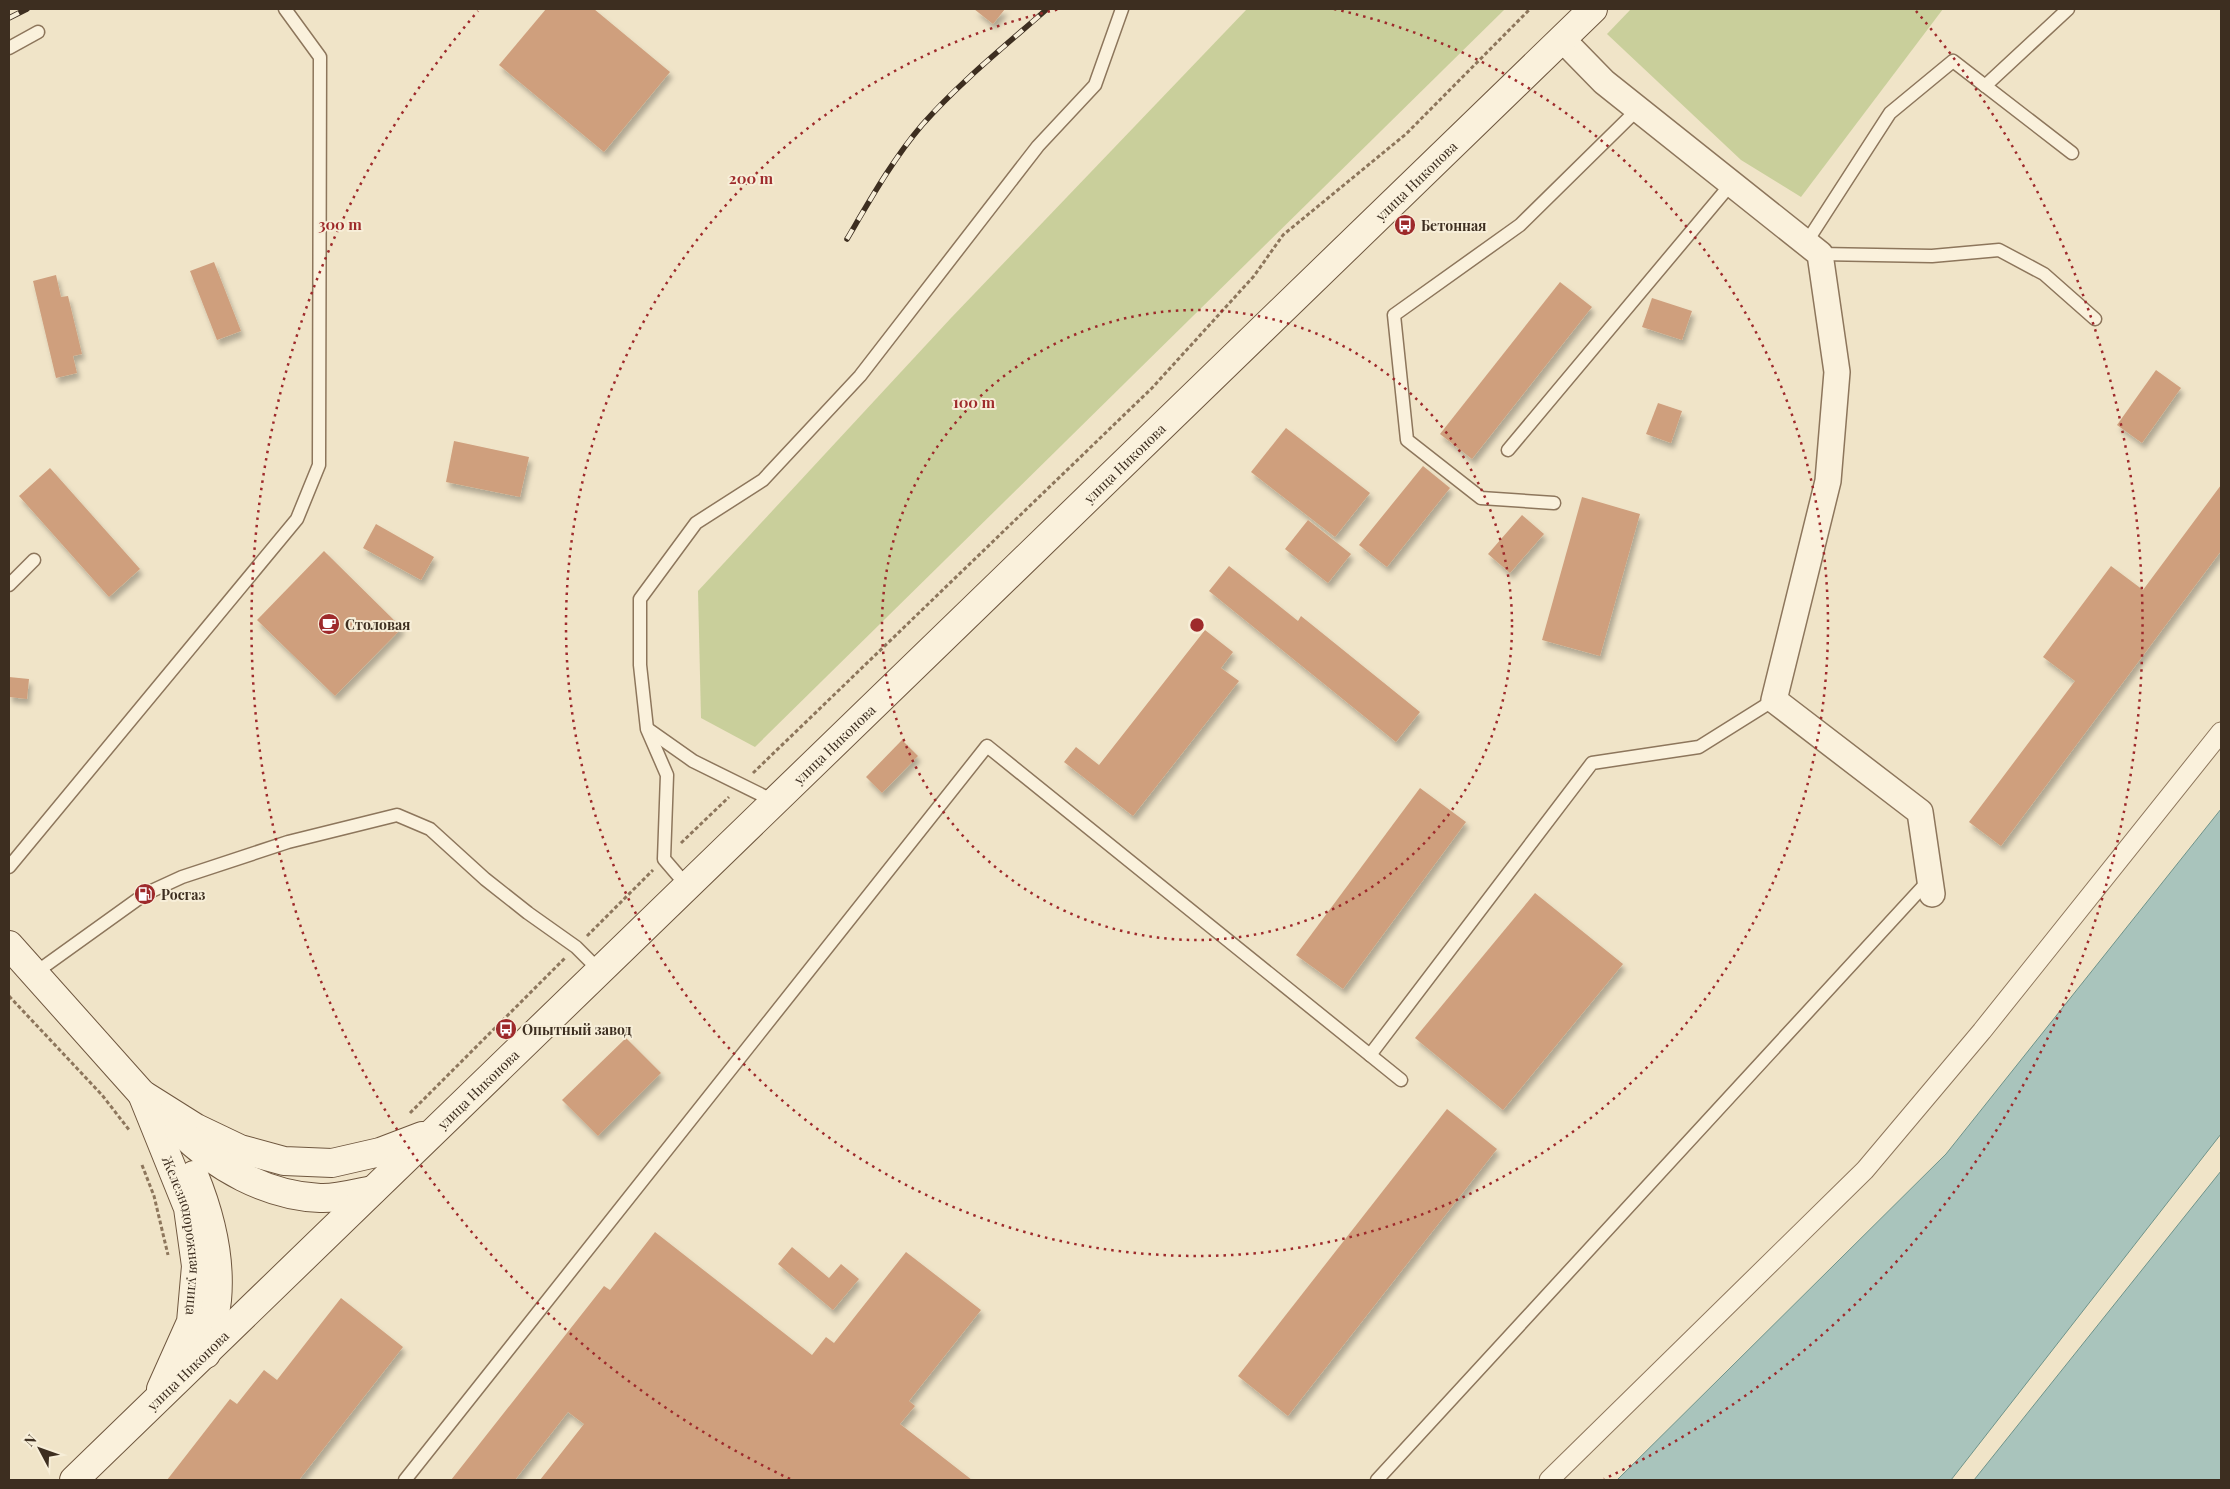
<svg xmlns="http://www.w3.org/2000/svg" width="2230" height="1489" font-family="'Playfair Display',serif">
  <defs>
    <filter id="shadow"><feDropShadow dx="3" dy="5.5" stdDeviation="2.5" flood-color="#0004"/></filter>
  </defs>
  <rect width="100%" height="100%" fill="#f0e4c8"/>
  <g fill="#c9cf9b">
    <path d="M 1247,9 L 1505,9 L 755,747 L 701,718 L 698,591 L 951,318 Z"/>
    <path d="M 1631,9 L 1943,9 L 1801,197 L 1741,160 L 1607,34 Z"/>
  </g>
  <g fill="#a9c4bc" stroke="#6f938a">
    <path d="M 2221,809 L 2221,1134 L 1951,1480 L 1617,1480 L 1946,1154 Z"/>
    <path d="M 2221,1171 L 2221,1480 L 1974,1480 Z"/>
  </g>
  <g fill="#cf9f7d" filter="url(#shadow)">
    <path d="M 546,9 L 594,9 L 670,72 L 604,152 L 499,65 Z"/>
    <path d="M 974,9 L 1005,9 L 993,24 Z"/>
    <path d="M 214,262 L 241,331 L 217,340 L 190,271 Z"/>
    <path d="M 56,275 L 61,297 L 68,296 L 82,354 L 73,356 L 77,373 L 56,378 L 33,281 Z"/>
    <path d="M 1560,282 L 1592,307 L 1472,459 L 1440,434 Z"/>
    <path d="M 1652,298 L 1692,311 L 1682,340 L 1642,327 Z"/>
    <path d="M 2156,370 L 2181,388 L 2142,443 L 2117,425 Z"/>
    <path d="M 1658,403 L 1682,411 L 1671,443 L 1646,434 Z"/>
    <path d="M 1286,428 L 1370,493 L 1335,537 L 1251,472 Z"/>
    <path d="M 454,441 L 529,457 L 520,497 L 446,482 Z"/>
    <path d="M 1423,466 L 1450,488 L 1387,567 L 1359,545 Z"/>
    <path d="M 50,468 L 140,569 L 109,597 L 19,496 Z"/>
    <path d="M 2221,485 L 2221,551 L 2001,846 L 1969,822 L 2075,681 L 2043,657 L 2111,566 L 2143,590 Z"/>
    <path d="M 1582,497 L 1640,514 L 1600,656 L 1542,640 Z"/>
    <path d="M 1522,515 L 1544,534 L 1510,573 L 1488,554 Z"/>
    <path d="M 1308,520 L 1351,554 L 1328,583 L 1285,549 Z"/>
    <path d="M 376,524 L 434,557 L 421,580 L 363,548 Z"/>
    <path d="M 324,551 L 402,628 L 335,696 L 257,620 Z"/>
    <path d="M 1229,566 L 1298,621 L 1301,616 L 1420,712 L 1396,742 L 1209,591 Z"/>
    <path d="M 1205,630 L 1233,652 L 1221,668 L 1239,681 L 1133,816 L 1064,762 L 1076,747 L 1099,765 Z"/>
    <path d="M 9,677 L 29,679 L 27,699 L 9,697 Z"/>
    <path d="M 902,740 L 918,756 L 882,793 L 866,777 Z"/>
    <path d="M 1420,788 L 1466,822 L 1343,989 L 1296,955 Z"/>
    <path d="M 1535,893 L 1623,964 L 1503,1110 L 1415,1038 Z"/>
    <path d="M 626,1038 L 661,1073 L 598,1136 L 562,1100 Z"/>
    <path d="M 1447,1109 L 1497,1149 L 1288,1416 L 1238,1376 Z"/>
    <path d="M 655,1232 L 812,1355 L 826,1337 L 834,1343 L 906,1252 L 981,1310 L 909,1401 L 915,1406 L 900,1424 L 972,1480 L 540,1480 L 584,1424 L 568,1412 L 515,1480 L 451,1480 L 604,1286 L 610,1290 Z"/>
    <path d="M 792,1247 L 829,1278 L 841,1264 L 859,1279 L 833,1310 L 778,1264 Z"/>
    <path d="M 341,1298 L 403,1347 L 299,1480 L 167,1480 L 230,1399 L 237,1404 L 264,1370 L 277,1380 Z"/>
  </g>
  <g fill="none" stroke-linecap="round" stroke-linejoin="round">
    <g stroke="#8d765c" stroke-width="15">
      <g id="service">
        <path d="M 9,48 L 38,32"/>
        <path d="M 1985,86 L 2068,9"/>
        <path d="M 1806,243 L 1890,113 L 1953,61 L 2072,153"/>
        <path d="M 1820,254 L 1932,256 L 1999,250 L 2044,274 L 2095,319"/>
        <path d="M 1508,450 L 1731,184"/>
        <path d="M 1554,503 L 1481,498 L 1407,440 L 1394,315 L 1520,225 L 1639,108"/>
        <path d="M 9,585 L 34,560"/>
        <path d="M 649,730 L 693,761 L 774,801"/>
        <path d="M 9,867 L 297,519 L 319,465 L 320,57 L 285,9"/>
        <path d="M 688,887 L 664,859 L 667,775 L 647,729 L 640,665 L 640,599 L 696,523 L 763,480 L 860,376 L 1038,146 L 1095,85 L 1122,9"/>
        <path d="M 35,973 L 145,894 L 182,877 L 288,842 L 397,815 L 430,829 L 485,879 L 528,913 L 576,947 L 600,971"/>
        <path d="M 1370,1055 L 1592,763 L 1699,747 L 1774,700"/>
        <path d="M 405,1480 L 987,746 L 1401,1080"/>
        <path d="M 1377,1480 L 1930,879"/>
      </g>
    </g>
    <g stroke="#8d765c" stroke-width="21">
      <path id="pedestrian" d="M 1549,1480 L 1865,1170 L 1982,1031 L 2221,732"/>
    </g>
    <g stroke="#8d765c" stroke-width="28">
      <path id="minor" d="M 1562,39 L 1604,82 L 1820,254 L 1837,372 L 1828,481 L 1774,700 L 1920,812 L 1932,894"/>
    </g>
    <g stroke="#6f573f" stroke-width="30">
      <g id="secondary">
        <path d="M 9,945 L 142,1094 L 196,1128 L 240,1149 L 284,1161 L 332,1163 L 380,1152 L 422,1136"/>
        <path id="s1" d="M 142,1094 L 188,1208 L 196,1266 L 191,1322 L 161,1389"/>
        <path d="M 179,1130 C 215,1167 267,1196 320,1198 C 337,1199 356,1193 373,1190"/>
        <path d="M 194,1175 C 210,1214 221,1257 217,1300 C 215,1318 209,1336 206,1354"/>
        <path id="s2" d="M 74,1480 L 1593,9"/>
      </g>
    </g>
    <g stroke="#8d765c" stroke-width="3" stroke-dasharray="4 2.5" stroke-linecap="butt">
      <path d="M 753,773 L 1152,388 L 1254,276 L 1283,235 L 1406,134 L 1530,9"/>
      <path d="M 681,843 L 729,797"/>
      <path d="M 587,936 L 653,870"/>
      <path d="M 9,996 L 102,1095 L 130,1131"/>
      <path d="M 410,1113 L 565,958"/>
      <path d="M 142,1165 L 154,1196 L 168,1255"/>
    </g>
    <use href="#service" stroke="#faf1dc" stroke-width="12"/>
    <use href="#pedestrian" stroke="#faf1dc" stroke-width="19"/>
    <use href="#minor" stroke="#faf1dc" stroke-width="25"/>
    <use href="#secondary" stroke="#faf1dc" stroke-width="28"/>
    <g stroke="#3d2e20" stroke-width="5.5">
      <g id="rail">
        <path d="M 9,18 L 27,9"/>
        <path d="M 847,239 C 870,200 893,159 922,125 C 960,82 1005,46 1047,9"/>
      </g>
    </g>
    <use href="#rail" stroke="#f7eed8" stroke-width="4" stroke-dasharray="11" stroke-linecap="butt"/>
  </g>
  <g fill="none" stroke="#9e2a2b" stroke-width="2.5" stroke-dasharray="2.5 5">
    <circle cx="1197" cy="625" r="315"/>
    <path d="M1334 9A631 631 0 1 1 1060 9"/>
    <path d="M790 1479A946 946 0 0 1 478 11M1916 11A946 946 0 0 1 1604 1479"/>
  </g>
  <defs>
    <g id="bus-disc" transform="scale(1.125)"><circle r="9.5" fill="#9e2a2b" stroke="#f7eed8"/><path d="M-5-6H5V4H4V6H2V4H-2V6H-4V4H-5ZM-3.5-4V0h7V-4ZM-3.5 1.2v1.5H-2V1.2ZM2 1.2v1.5H3.5V1.2Z" fill="#fff"/></g>
    <g id="cafe-disc" transform="scale(1.125)"><circle r="9.5" fill="#9e2a2b" stroke="#f7eed8"/><path d="M-5.5-4.5H6V0H3Q3 3.5 0 3.5H-2.5Q-5.5 3.5-5.5 0ZM3-3.2v2h1.7v-2ZM-6 4.5H4V6H-6Z" fill="#fff"/></g>
    <g id="fuel-disc" transform="scale(1.125)"><circle r="9.5" fill="#9e2a2b" stroke="#f7eed8"/><path d="M-5.5-6h7V0h2V4h1.3V-2.5L3-4.5l.8-.8L6-3V5H2.5V1h-1V6h-7ZM-4.2-4.7v3.2H.2V-4.7Z" fill="#fff"/></g>
  </defs>
  <g fill-rule="evenodd">
    <use href="#bus-disc" x="1405" y="225"/>
    <use href="#cafe-disc" x="329" y="624"/>
    <use href="#fuel-disc" x="145" y="894"/>
    <use href="#bus-disc" x="506" y="1029"/>
  </g>
  <g text-anchor="middle" dominant-baseline="central" stroke-width="4" stroke-linejoin="round" paint-order="stroke">
    <g font-size="14" fill="#3d2e20" stroke="#f7eed8">
      <text stroke="none"><textPath href="#s2" startOffset="1868">улица Никонова</textPath></text>
      <text stroke="none"><textPath href="#s2" startOffset="1462">улица Никонова</textPath></text>
      <text stroke="none"><textPath href="#s2" startOffset="1058">улица Никонова</textPath></text>
      <text stroke="none"><textPath href="#s2" startOffset="562">улица Никонова</textPath></text>
      <text stroke="none"><textPath href="#s1" startOffset="149">Железнодорожная улица</textPath></text>
      <text stroke="none"><textPath href="#s2" startOffset="158">улица Никонова</textPath></text>
    </g>
    <g font-size="14" font-weight="bold" fill="#3d2e20" stroke="#f7eed8" text-anchor="start">
      <text x="1421" y="225">Бетонная</text>
      <text x="345" y="624">Столовая</text>
      <text x="161" y="894">Росгаз</text>
      <text x="522" y="1029">Опытный завод</text>
    </g>
  </g>
  <circle cx="1197" cy="625" r="8" fill="#9e2a2b" stroke="#f7eed8" stroke-width="2.5"/>
  <g font-size="15" text-anchor="middle" font-weight="bold" fill="#9e2a2b" stroke="#f7eed8" stroke-width="4" stroke-linejoin="round" paint-order="stroke">
    <text x="751" y="184">200 m</text>
    <text x="340" y="230">300 m</text>
    <text x="974" y="408">100 m</text>
  </g>
  <rect width="2230" height="1489" fill="none" stroke="#3d2e20" stroke-width="20"/>
  <g transform="translate(40 1449) rotate(311)" stroke="#f7eed8" stroke-width="4" paint-order="stroke">
  <path d="M0-4L9 19L0 12L-9 19Z" fill="#3d2e20"/>
  <text y="-8" font-size="14" font-weight="bold" text-anchor="middle" fill="#3d2e20">N</text>
  </g>
</svg>
